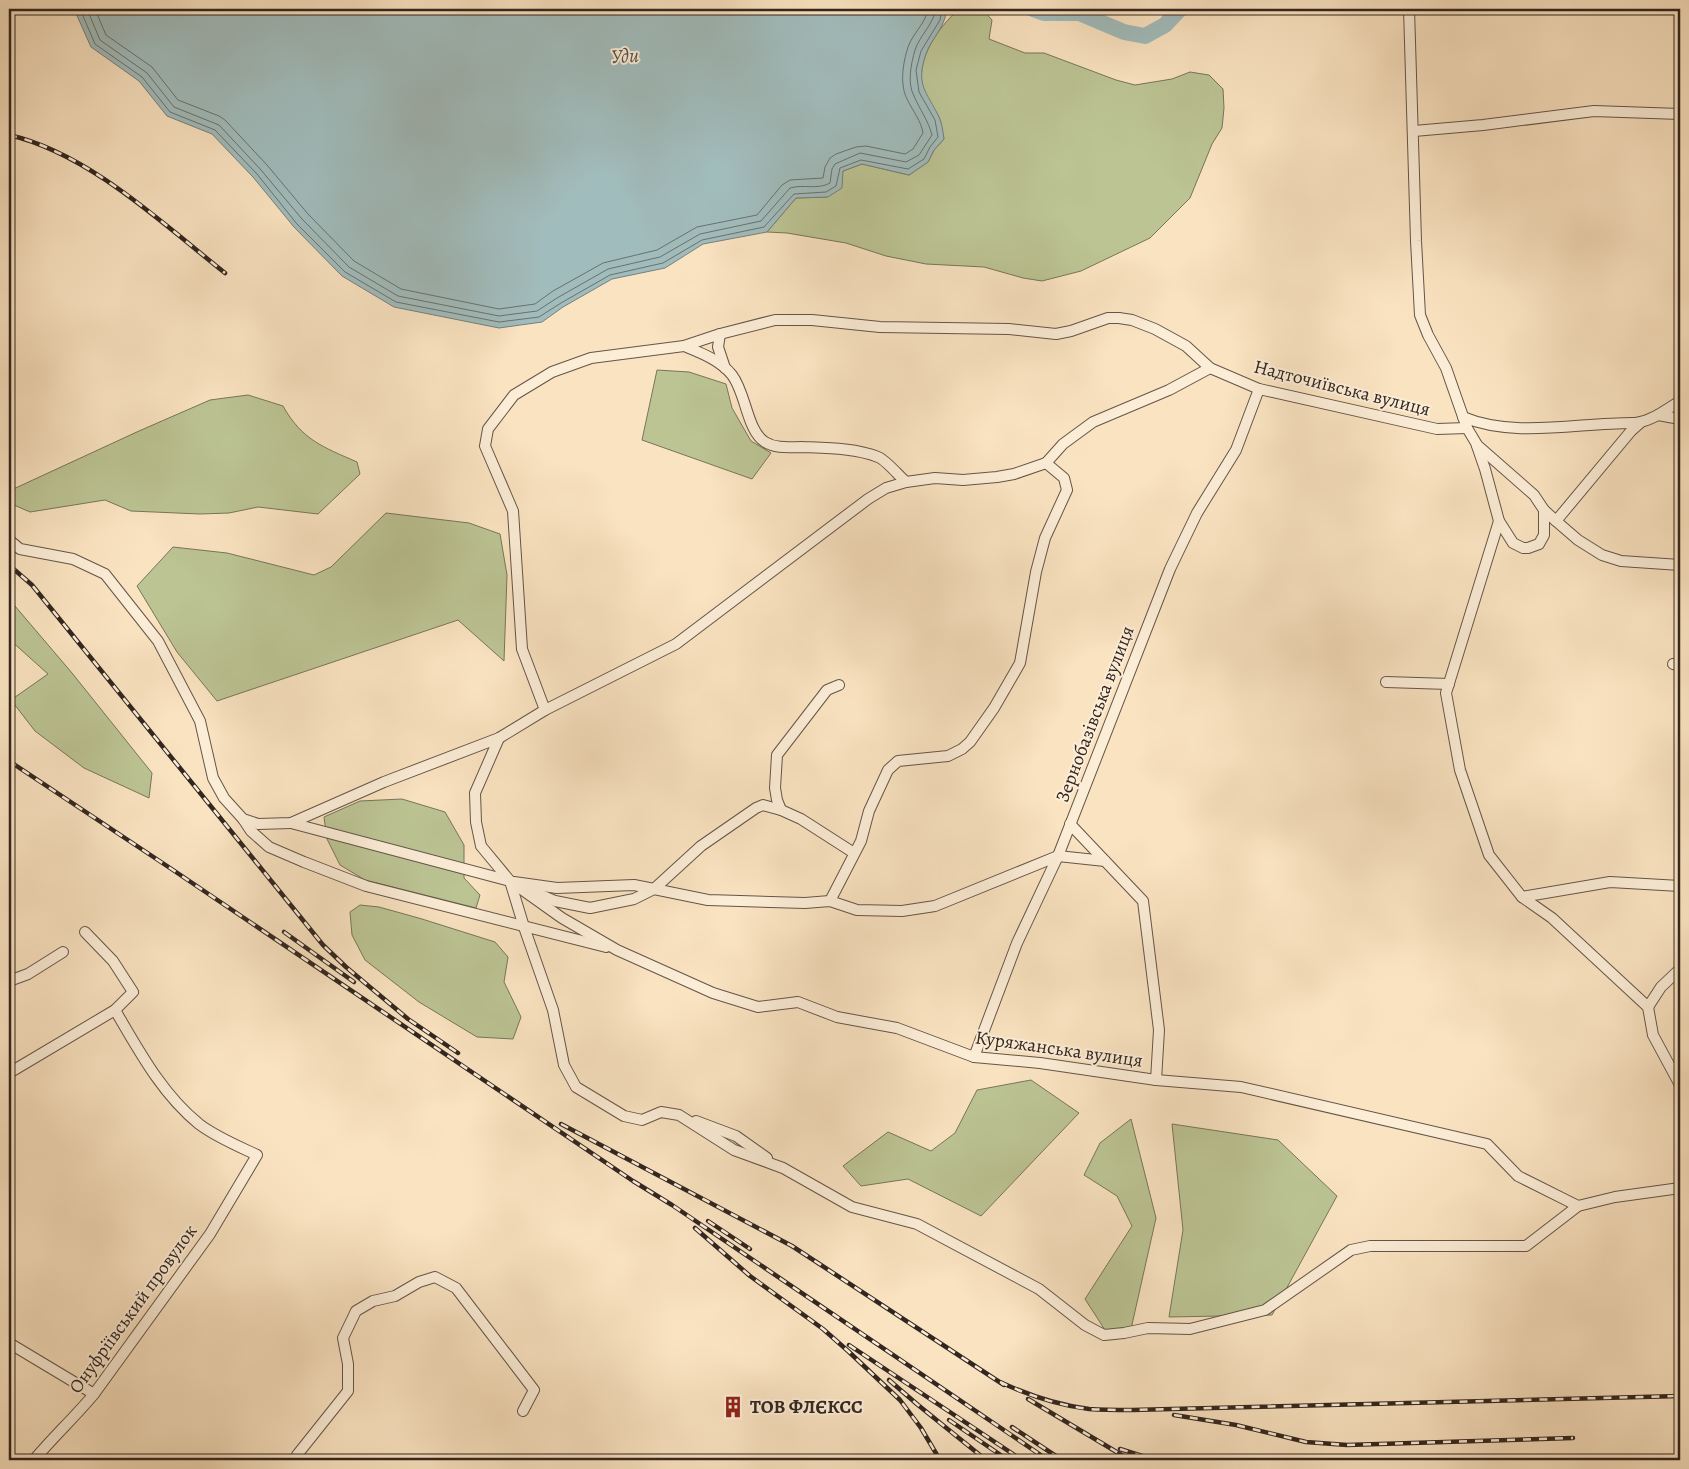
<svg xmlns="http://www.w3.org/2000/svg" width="1689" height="1469" font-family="Alegreya,serif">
  <rect width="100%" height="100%" fill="#fae3c1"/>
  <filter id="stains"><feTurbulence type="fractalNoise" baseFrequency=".004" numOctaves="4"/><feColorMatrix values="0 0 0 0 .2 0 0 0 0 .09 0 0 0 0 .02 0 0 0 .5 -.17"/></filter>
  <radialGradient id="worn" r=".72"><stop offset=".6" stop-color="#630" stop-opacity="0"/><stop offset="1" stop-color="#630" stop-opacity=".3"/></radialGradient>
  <g fill="#bcc494" stroke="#77755a">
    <path d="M 959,9 L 982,9 L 992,20 L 989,39 L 1025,53 L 1044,53 L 1116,80 L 1135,85 L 1172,79 L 1190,72 L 1209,75 L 1223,89 L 1224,108 L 1222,128 L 1212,144 L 1190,198 L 1150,238 L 1081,271 L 1042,281 L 1023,278 L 984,267 L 926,264 L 886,256 L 846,243 L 787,233 L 767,232 L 796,198 L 827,197 L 843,171 L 862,164 L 909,175 L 928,162 L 934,150 L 944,139 C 942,132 942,123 939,117 C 934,108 926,99 923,90 C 915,59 938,28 959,9 Z"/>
    <path d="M 657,370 L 689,372 L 726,384 L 732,408 L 751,441 L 771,453 L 752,479 L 642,440 Z"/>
    <path d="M 248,395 L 283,406 C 302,440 323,447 357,462 L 360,474 L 318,514 L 258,507 L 229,513 L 200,514 L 131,511 L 105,500 L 30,512 L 14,505 L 9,491 L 139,431 L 210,400 Z"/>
    <path d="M 386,513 L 469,523 L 500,534 L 507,575 L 504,661 L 458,620 L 217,701 L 177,652 L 137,586 L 173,547 L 227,553 L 314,575 L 331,567 Z"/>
    <path d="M 9,599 L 72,673 L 152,773 L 149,798 L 84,768 L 35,731 L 11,700 L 48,674 L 9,639 Z"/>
    <path d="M 402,799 L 445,812 L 464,845 L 464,878 L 480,895 L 476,908 L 365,880 L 340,865 L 327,839 L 324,817 L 360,801 Z"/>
    <path d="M 360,905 L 379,907 L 422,919 L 495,942 L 508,957 L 504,982 L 521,1017 L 513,1039 L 477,1037 L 419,1002 L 365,960 L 352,935 L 350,912 Z"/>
    <path d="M 1031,1080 L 1079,1113 L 981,1216 L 908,1179 L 861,1186 L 843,1166 L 888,1132 L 931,1151 L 955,1133 L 977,1090 Z"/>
    <path d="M 1131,1119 L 1156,1218 L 1131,1329 L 1105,1330 L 1085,1299 L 1132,1226 L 1117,1196 L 1084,1175 L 1100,1143 Z"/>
    <path d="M 1172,1124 L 1278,1140 L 1337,1196 L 1272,1315 L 1169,1317 L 1183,1230 Z"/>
  </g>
  <path fill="#a1bcbc" stroke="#75807e" d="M 74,9 L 947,9 C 944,30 932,37 926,54 C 915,85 927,92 939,117 C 942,123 943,132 944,139 L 934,150 L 928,162 L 909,175 L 862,164 L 843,171 L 842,188 L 828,197 L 796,198 L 767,232 L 703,244 L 665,268 L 612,279 L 563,307 L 542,322 L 499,328 L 394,307 L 342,276 L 294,227 L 253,177 L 212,134 L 167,116 L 139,81 L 91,47 Z"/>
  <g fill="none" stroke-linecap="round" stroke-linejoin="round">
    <g stroke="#6a716e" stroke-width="1">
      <path d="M 80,9 L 95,44 L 142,77 L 170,112 L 215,130 L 257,174 L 297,224 L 345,272 L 396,302 L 499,322 L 539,317 L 561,303 L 610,275 L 663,263 L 702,240 L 764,227 L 794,194 L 826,192 L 836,186 L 840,168 L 861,160 L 908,169 L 924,159 L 930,147 L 938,137 L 935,120 L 919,92 L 916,70 L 921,51 L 940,20 L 942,9"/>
      <path d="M 87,9 L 100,40 L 147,73 L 174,107 L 219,125 L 261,170 L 302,219 L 349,267 L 398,296 L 499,316 L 537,311 L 557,298 L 608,269 L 660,257 L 700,234 L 761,221 L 790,188 C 803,184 818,190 830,183 L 832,169 L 835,164 L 860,153 L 906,162 L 919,155 L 932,135 C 928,120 920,110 914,96 C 907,83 911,64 915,50 C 920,35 933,25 936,9"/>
      <path d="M 95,9 L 106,35 L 152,67 L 178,100 L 219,116 L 225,120 L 267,165 L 308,214 L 354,261 L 401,289 L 499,309 L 535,304 L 553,291 L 603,263 L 657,250 L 697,227 L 757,215 L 782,185 L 790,180 L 823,178 L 825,167 L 830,158 L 836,154 L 856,147 L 866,146 L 905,154 L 913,149 L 923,133 C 921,121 913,111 908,101 C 899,85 903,63 908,47 C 913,33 926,23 928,9"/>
    </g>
    <path stroke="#a1bcbc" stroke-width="16" d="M 1033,9 L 1044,13 L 1079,13 L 1124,32 L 1145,36 L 1165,25 L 1180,9"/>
    <g stroke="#645548" stroke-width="12">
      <g id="street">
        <path d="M 1409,9 L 1416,241 L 1420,315 L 1428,335 L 1446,368 L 1467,428 L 1476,443 L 1485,469 L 1499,521 L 1513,543 L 1523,548 L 1528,548 L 1539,544 L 1544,535 L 1544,510"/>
        <path d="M 1414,131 L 1483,125 L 1594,111 L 1680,114"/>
        <path d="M 720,334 L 718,347 L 725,368"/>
        <path d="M 684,346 C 701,353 720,360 732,375 C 746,393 747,431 765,442 C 776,449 790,447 802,447 C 826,448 856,448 878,457 C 886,460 899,476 906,482"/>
        <path d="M 1658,415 L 1680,419"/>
        <path d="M 1463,417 C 1516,439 1580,422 1636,423 C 1653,420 1666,410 1680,401"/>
        <path d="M 1477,445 L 1534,495 L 1544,510 L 1556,521 L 1578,540 L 1602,555 L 1621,561 L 1680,565"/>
        <path d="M 1499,521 L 1446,693 L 1460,770 L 1489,855 L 1522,897 L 1552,918 L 1648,1007 L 1653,1035 L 1680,1085"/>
        <path d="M 1556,521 L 1631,431 L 1640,423"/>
        <path d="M 9,540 L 20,549 L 73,559 L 105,574 L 158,641 L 200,721 L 213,778 L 224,798 L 243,819 L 258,824 L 291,823 L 384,782 L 499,738 L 545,710 L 676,644 L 868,499 L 886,488 L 906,482 L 935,478 L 963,480 L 997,477 L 1014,474 L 1046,463 L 1063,444 L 1093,422 L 1169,390 L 1210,368"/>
        <path d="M 1673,664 L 1680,665"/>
        <path d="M 1386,682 L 1449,684"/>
        <path d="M 545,710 L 522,649 L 513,511 L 485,446 L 488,429 L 514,395 L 552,372 L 591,358 L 684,346 L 720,334 L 775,320 L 812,320 L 880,327 L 1009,329 L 1056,334 L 1071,331 L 1108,318 L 1119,318 L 1132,320 L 1155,329 L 1186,346 L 1210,368 L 1259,389 L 1437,429 L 1467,428"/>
        <path d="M 499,738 L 475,793 L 476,822 L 481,846 L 510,881 L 524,927 L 553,1010 L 564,1065 L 576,1087 L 624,1116 L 642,1120 L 661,1112 L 679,1115 L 734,1150 L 783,1168 L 852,1207 L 917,1224 L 1039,1289 L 1085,1325 L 1104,1335 L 1124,1333 L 1148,1328 L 1190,1329 L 1265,1310 L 1351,1250 L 1370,1246 L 1526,1246 L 1578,1206"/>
        <path d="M 781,810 L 777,800 L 775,788 L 777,755 L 827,690 L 839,685"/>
        <path d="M 243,819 L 251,831 L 269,847 L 304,862 L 366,886 L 606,947"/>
        <path d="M 291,823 L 510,881 L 562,918 L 617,950 L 713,993 L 758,1007 L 798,1002 L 837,1017 L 897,1028 L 974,1057 L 1040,1063 L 1156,1080 L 1241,1087 L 1487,1144 L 1518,1176 L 1578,1206 L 1615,1197 L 1680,1188"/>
        <path d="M 1070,824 L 1143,901 L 1159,1030 L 1156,1080"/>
        <path d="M 514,882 L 557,888 L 634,885 L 654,889 L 701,846 L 756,808 L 763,805 L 781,810 L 801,819 L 854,853"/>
        <path d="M 532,891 L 555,901 L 590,908 L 634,899 L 654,889 L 708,900 L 805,903 L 830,901 L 857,910 L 902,911 L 935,906 L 1058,856 L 1105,861"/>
        <path d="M 1522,897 L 1610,882 L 1680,886"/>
        <path d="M 830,901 L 861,841 L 869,811 L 888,770 L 898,761 L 948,756 L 962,749 L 970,742 L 994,708 L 1020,663 L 1036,572 L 1045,538 L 1067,490 L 1064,478 L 1046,463"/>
        <path d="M 9,981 L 28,974 L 63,952"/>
        <path d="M 1648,1007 L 1661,987 L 1680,969"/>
        <path d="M 974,1057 L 1017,943 L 1058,856 L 1170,569 L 1197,513 L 1236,450 L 1259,389"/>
        <path d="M 9,1073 L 115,1010 L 133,992 L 113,961 L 85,932"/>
        <path d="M 696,1121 L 736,1136 L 767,1158"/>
        <path d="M 9,1343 L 94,1394"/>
        <path d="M 297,1455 L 348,1391 L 348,1364 L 343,1338 L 356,1311 L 373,1301 L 395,1296 L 419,1282 L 435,1277 L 456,1288 L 534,1390 L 523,1411"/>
        <path d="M 34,1460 C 53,1437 75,1417 94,1394 L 210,1234 L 257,1155 C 238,1146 216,1137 199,1124 C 162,1094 139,1051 115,1010"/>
      </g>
    </g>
    <use href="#street" stroke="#fcedd7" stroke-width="10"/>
    <g stroke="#322620" stroke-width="4.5">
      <g id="rail">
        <path d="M 9,135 C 88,153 162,223 225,273"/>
        <path d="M 9,565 L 32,585 L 323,945 L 346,967 L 408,1019 L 458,1053"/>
        <path d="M 9,761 L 173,870 L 633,1181 L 672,1205 L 1048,1460"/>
        <path d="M 284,932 L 354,982"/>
        <path d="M 561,1124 L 792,1246 L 1004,1385"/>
        <path d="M 708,1221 L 750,1249"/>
        <path d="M 695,1228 L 750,1276 L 823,1329 L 848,1351 L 900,1400 L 921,1428 L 940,1460"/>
        <path d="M 849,1345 L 1022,1460"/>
        <path d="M 889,1380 L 918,1405 L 986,1460"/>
        <path d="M 1000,1382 C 1028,1395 1057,1405 1089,1409 C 1103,1410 1118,1410 1132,1410 L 1680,1396"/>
        <path d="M 1028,1399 L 1130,1460"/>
        <path d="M 1174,1415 L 1236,1425 L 1306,1442 L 1347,1445 L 1573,1438"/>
        <path d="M 949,1420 L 1008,1460"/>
        <path d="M 1012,1427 L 1062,1460"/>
        <path d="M 1120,1449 L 1155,1460"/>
      </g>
    </g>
    <use href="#rail" stroke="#fcedd7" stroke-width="2.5" stroke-dasharray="8" stroke-linecap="butt"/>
  </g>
  <defs>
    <g id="building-bare" transform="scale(1.725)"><path d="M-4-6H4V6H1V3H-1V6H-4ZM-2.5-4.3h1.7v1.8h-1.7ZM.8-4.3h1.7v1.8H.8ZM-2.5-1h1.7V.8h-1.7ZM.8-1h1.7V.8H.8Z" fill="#8f2418" stroke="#fcedd7" stroke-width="2.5" paint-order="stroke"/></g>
  </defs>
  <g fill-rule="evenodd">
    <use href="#building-bare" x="733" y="1407"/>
  </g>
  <g text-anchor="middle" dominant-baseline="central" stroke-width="4" stroke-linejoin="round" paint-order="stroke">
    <g font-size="19" fill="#322620" stroke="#fcedd7">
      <text transform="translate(1342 388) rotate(14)">Надточиївська вулиця</text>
      <text transform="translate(1095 714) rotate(-69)">Зернобазівська вулиця</text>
      <text transform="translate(1059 1049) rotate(8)">Куряжанська вулиця</text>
      <text transform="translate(133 1309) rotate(-54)">Онуфріївський провулок</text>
    </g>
    <g font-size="19" font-weight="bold" fill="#322620" stroke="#fcedd7" text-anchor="start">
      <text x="750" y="1407">ТОВ ФЛЄКСС</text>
    </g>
    <g font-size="20" font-style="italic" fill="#53534f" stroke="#fcedd7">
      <text transform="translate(625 56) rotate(-3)">Уди</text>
    </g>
  </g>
  <rect width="1689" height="1469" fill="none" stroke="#fae3c1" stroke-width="30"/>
  <rect x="10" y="10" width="1669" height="1449" fill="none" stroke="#322620" stroke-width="2.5"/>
  <rect x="15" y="15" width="1659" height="1439" fill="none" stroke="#322620"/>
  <rect width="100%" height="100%" filter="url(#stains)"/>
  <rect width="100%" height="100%" fill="url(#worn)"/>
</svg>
